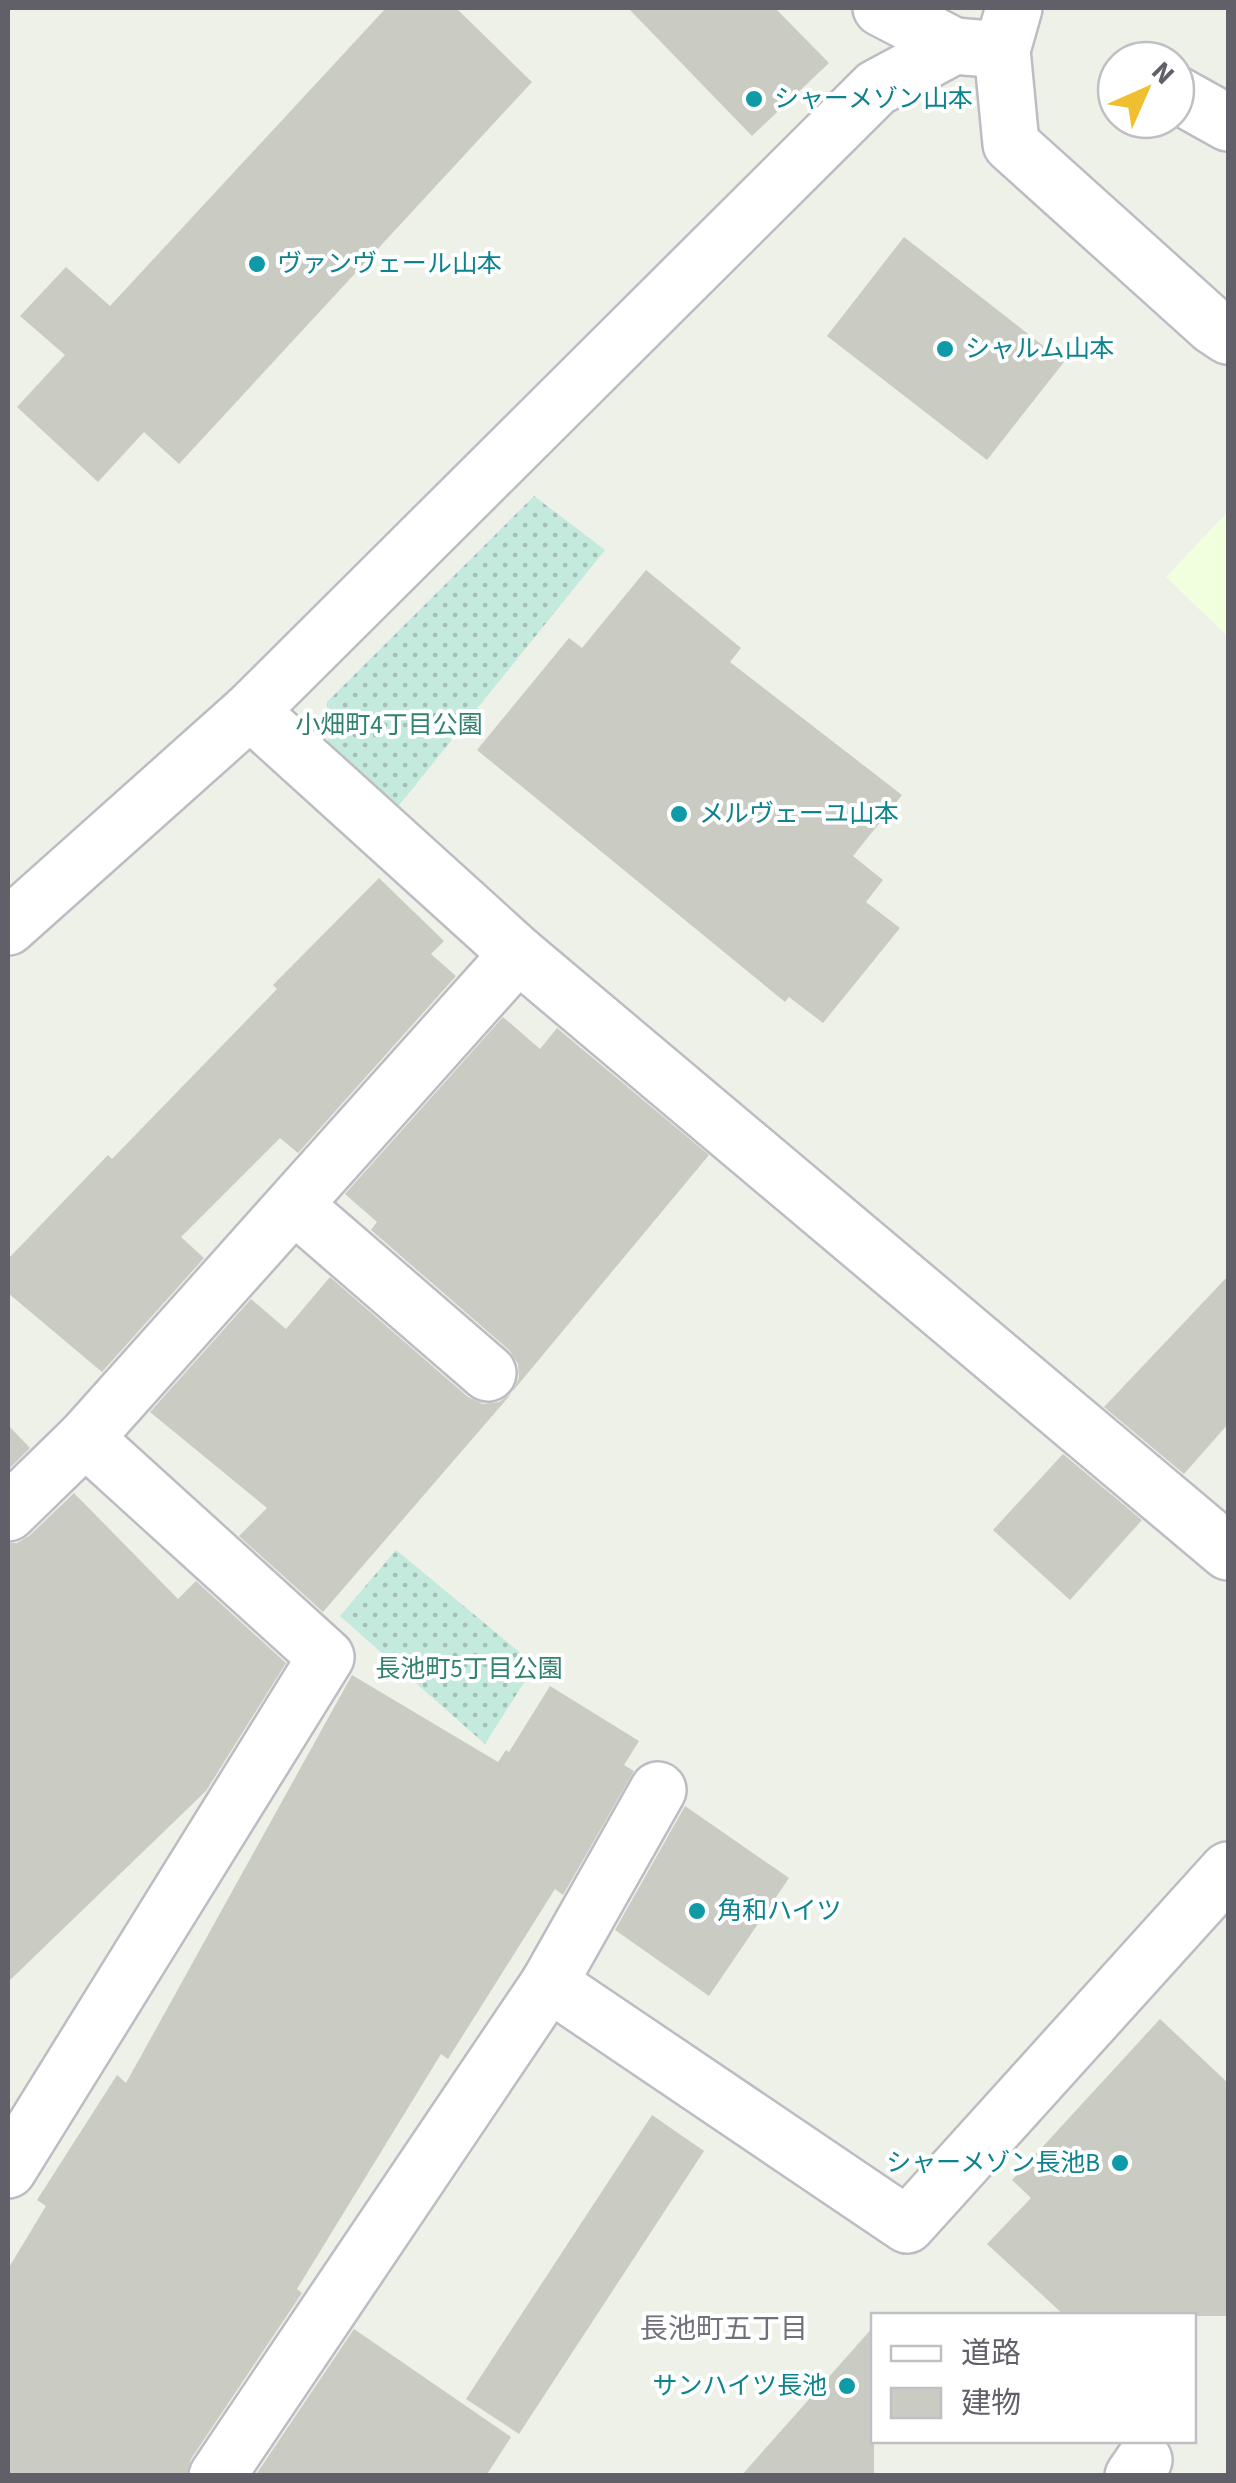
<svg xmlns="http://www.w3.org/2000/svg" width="1236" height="2483" font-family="'Source Sans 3','Noto Sans JP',sans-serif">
  <defs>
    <pattern id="grass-dots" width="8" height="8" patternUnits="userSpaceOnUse" patternTransform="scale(2.5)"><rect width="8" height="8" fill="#c4e9dd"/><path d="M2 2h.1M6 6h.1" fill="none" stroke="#a3c0b7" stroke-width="1.8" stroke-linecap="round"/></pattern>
  </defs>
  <rect width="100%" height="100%" fill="#edf1e8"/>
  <path fill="#f1ffdf" d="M 1228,511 L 1228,637 L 1166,577 Z"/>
  <g fill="url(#grass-dots)">
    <path d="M 534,496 L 605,550 L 396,809 L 328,752 L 327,702 Z"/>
    <path d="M 396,1550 L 535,1665 L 485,1744 L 340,1616 Z"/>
  </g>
  <g fill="#caccc4">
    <path d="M 386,8 L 456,8 L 532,82 L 179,464 L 144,432 L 98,482 L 17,407 L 65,355 L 20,316 L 66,267 L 110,306 Z"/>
    <path d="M 628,8 L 775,8 L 829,63 L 752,136 Z"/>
    <path d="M 904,237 L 1064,362 L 987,460 L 827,336 Z"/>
    <path d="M 646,570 L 741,648 L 730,662 L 902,795 L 853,856 L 883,880 L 866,902 L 900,928 L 823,1023 L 789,997 L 785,1002 L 477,750 L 569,638 L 582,648 Z"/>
    <path d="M 379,878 L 444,941 L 431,954 L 456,976 L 298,1153 L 280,1138 L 181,1237 L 204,1258 L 102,1372 L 8,1293 L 8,1259 L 108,1155 L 112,1159 L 277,989 L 273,985 Z"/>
    <path d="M 503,1017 L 540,1049 L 557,1028 L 709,1155 L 512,1392 L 519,1378 L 518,1364 L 509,1350 L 371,1230 L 377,1222 L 345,1194 Z"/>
    <path d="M 1228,1276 L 1228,1424 L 1184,1474 L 1104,1407 Z"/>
    <path d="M 330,1277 L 468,1397 L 483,1404 L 499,1402 L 511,1394 L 323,1612 L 239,1536 L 267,1508 L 150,1412 L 251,1299 L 286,1329 Z"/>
    <path d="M 8,1425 L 30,1448 L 8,1470 Z"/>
    <path d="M 1063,1454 L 1142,1520 L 1070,1600 L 993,1530 Z"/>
    <path d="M 74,1493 L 178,1599 L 196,1581 L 286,1663 L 206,1791 L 8,1982 L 8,1543 L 17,1543 L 29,1536 Z"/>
    <path d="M 352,1675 L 498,1762 L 506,1750 L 509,1752 L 550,1686 L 639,1741 L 624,1765 L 634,1771 L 563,1895 L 555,1889 L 448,2059 L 441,2054 L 297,2289 L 302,2293 L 191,2459 L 186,2476 L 8,2476 L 8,2269 L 46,2206 L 37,2200 L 117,2075 L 126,2083 Z"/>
    <path d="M 685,1806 L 789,1878 L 709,1996 L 615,1930 Z"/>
    <path d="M 1160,2019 L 1228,2083 L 1228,2316 L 1065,2316 L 987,2244 L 1031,2198 L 1012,2180 Z"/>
    <path d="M 652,2115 L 704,2151 L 519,2434 L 466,2399 Z"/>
    <path d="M 874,2326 L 874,2476 L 741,2476 Z"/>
    <path d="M 354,2329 L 511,2437 L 486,2476 L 255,2476 Z"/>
  </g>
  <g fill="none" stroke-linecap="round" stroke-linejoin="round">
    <g stroke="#bebcc3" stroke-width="60">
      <g id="minor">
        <path d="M 881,8 L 954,46"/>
        <path d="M 1014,8 L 1002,50 L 1011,144 L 1213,326 L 1228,336"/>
        <path d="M 1176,94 L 1228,123"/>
        <path d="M 250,711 L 518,954 L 1228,1552"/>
        <path d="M 8,927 L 250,711 L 876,88 L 954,46 L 1002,50"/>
        <path d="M 294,1205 L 488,1373"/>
        <path d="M 8,1513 L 85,1438 L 518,954"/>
        <path d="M 549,1983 L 658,1790"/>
        <path d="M 8,2170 L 326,1657 L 85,1438"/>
        <path d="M 217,2476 L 549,1983 L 907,2225 L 1228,1870"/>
        <path d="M 1133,2476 L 1144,2460"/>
      </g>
    </g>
    <use href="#minor" stroke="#fff" stroke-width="55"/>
  </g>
  <g fill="#0f9aa8" stroke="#fff" stroke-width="4">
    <circle cx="754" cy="99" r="10"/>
    <circle cx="257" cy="264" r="10"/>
    <circle cx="945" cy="349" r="10"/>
    <circle cx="679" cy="814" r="10"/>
    <circle cx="697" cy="1911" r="10"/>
    <circle cx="1120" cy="2163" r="10"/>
    <circle cx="847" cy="2386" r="10"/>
  </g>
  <g text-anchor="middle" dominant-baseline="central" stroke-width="8" stroke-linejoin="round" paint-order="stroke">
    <g font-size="25" fill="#0d838f" stroke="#fff" text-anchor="start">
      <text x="774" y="99">シャーメゾン山本</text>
      <text x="277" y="264">ヴァンヴェール山本</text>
      <text x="965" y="349">シャルム山本</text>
      <text x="699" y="814">メルヴェーユ山本</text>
      <text x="717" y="1911">角和ハイツ</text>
      <text x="1100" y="2163" text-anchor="end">シャーメゾン長池B</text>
      <text x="827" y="2386" text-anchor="end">サンハイツ長池</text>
    </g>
    <g font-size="25" fill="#31836d" stroke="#fff">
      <text x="389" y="725">小畑町4丁目公園</text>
      <text x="469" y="1669">長池町5丁目公園</text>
    </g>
    <g font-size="28" fill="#72707a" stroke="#fff">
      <text x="724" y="2329">長池町五丁目</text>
    </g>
  </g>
  <rect width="1236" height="2483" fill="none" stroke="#615f68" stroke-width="20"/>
  <rect x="871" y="2313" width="325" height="130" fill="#ffffff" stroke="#c0bfc3" stroke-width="2.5"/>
  <rect x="891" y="2346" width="50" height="15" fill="#ffffff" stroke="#c0bfc3" stroke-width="2.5"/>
  <text x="961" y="2363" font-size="30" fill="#615f68">道路</text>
  <rect x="891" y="2388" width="50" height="30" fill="#caccc4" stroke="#c0bfc3" stroke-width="2.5"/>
  <text x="961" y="2413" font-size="30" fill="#615f68">建物</text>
  <g transform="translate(1146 90) rotate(45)"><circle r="48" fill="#ffffff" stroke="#c0bfc3" stroke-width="2.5"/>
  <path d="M0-8L18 38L0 25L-18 38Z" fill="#efbf30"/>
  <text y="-15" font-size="28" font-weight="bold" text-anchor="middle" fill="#615f68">N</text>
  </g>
</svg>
